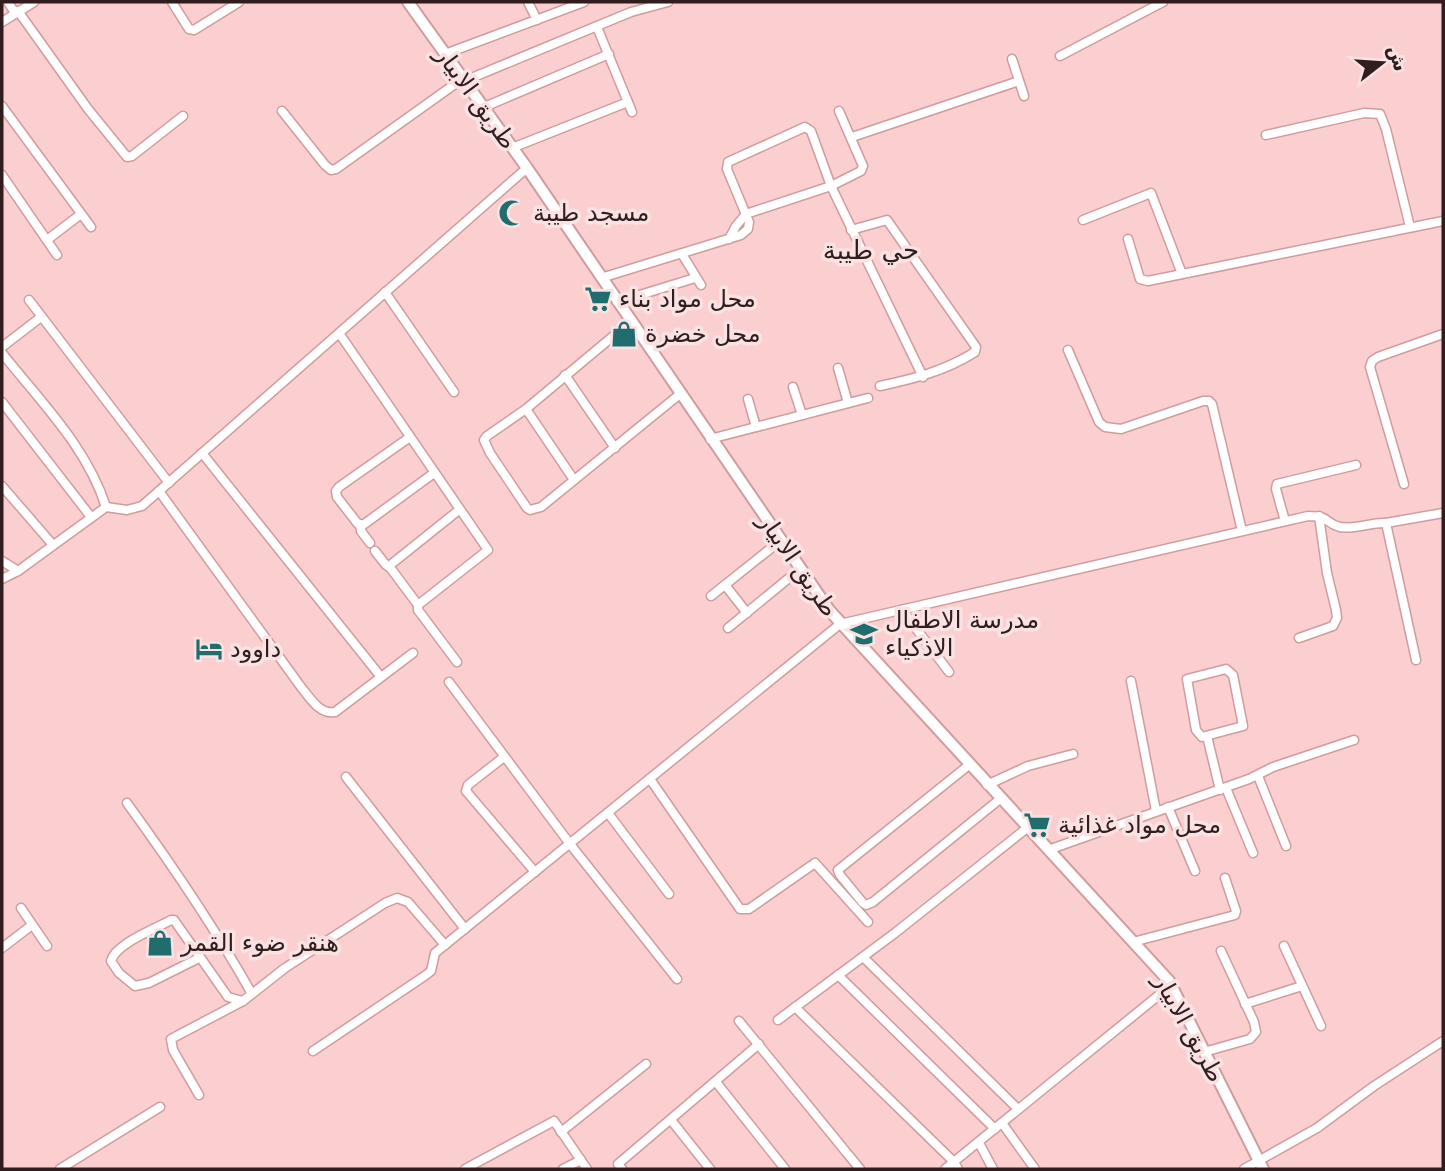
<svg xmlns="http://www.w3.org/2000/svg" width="1445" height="1171" font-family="'DejaVu Sans',Vazirmatn,sans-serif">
  <rect width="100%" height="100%" fill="#fbced0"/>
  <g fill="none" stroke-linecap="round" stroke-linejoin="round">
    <g stroke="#d09c9e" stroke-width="11">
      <g id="street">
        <path d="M 8,2 L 15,13"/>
        <path d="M 172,2 L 189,29 L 194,30 L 239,2"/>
        <path d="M 528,2 L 537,20"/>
        <path d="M 18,11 L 88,109 L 127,157 L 132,156 L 183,116"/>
        <path d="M 2,22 L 34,2"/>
        <path d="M 597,27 L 632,112"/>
        <path d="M 445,54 L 584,2"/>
        <path d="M 1060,56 L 1163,2"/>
        <path d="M 1012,59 L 1024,96"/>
        <path d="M 464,81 L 631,12 L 668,2"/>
        <path d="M 2,106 L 91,227"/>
        <path d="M 482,108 L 609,54"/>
        <path d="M 282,111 L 325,165 L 331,170 L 336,169 L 462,79"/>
        <path d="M 1266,135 L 1364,113 L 1380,114 L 1386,129 L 1410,227"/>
        <path d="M 852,137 L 1019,81"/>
        <path d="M 512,148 L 628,102"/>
        <path d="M 2,175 L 57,255"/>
        <path d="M 1083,220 L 1151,193 L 1182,274"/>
        <path d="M 851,230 L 887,220 L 976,347 L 975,352 C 945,371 913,379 880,386"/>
        <path d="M 729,239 L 736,226 L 746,214 L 831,186 L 861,171 L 863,166 L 839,111"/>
        <path d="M 1128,239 L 1140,279 L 1148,281 L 1443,221"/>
        <path d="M 47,240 L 81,214"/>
        <path d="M 682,254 L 701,285"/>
        <path d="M 601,278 L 741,235 L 748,229 L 749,222 L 727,169 L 728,162 L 805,127 L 811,131 L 831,186 L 923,377"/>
        <path d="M 385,292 L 454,392"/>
        <path d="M 29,300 L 169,483"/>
        <path d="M 617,302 L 695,278"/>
        <path d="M 630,322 L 526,409 L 487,436 L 484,440 L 490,453 L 527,508 L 530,510 L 541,507 L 680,394"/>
        <path d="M 339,333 L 488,550 L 418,605 L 389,566 L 459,510"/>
        <path d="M 2,347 L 41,317"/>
        <path d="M 1068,350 L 1099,422 L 1105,427 L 1121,429 L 1203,401 L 1209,401 L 1212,404 L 1242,531"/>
        <path d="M 2,353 C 40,401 87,447 106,507"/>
        <path d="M 838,368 L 848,403"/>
        <path d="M 565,375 L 615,448"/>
        <path d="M 793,387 L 802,415"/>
        <path d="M 748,399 L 756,427"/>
        <path d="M 2,402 L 91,517"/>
        <path d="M 526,409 L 574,480"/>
        <path d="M 410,437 L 339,487 L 336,491 L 337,497 L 358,524 L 363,525 L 434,473"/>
        <path d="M 710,439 L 868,398"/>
        <path d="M 202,453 L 381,677"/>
        <path d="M 1404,484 L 1370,367 L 1372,361 L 1378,357 L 1443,334"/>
        <path d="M 2,486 L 53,545"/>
        <path d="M 159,491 L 301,687 C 310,698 320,715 335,712 L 413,653"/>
        <path d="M 1285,521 L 1276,489 L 1277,484 L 1356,465"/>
        <path d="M 1386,523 L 1416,660"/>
        <path d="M 360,524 L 361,531 L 370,543"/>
        <path d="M 375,551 L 386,565 L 389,567"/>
        <path d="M 2,561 L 18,571"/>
        <path d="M 2,579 L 18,571 L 106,507 L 127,510 L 142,506 L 527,168"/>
        <path d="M 725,585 L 747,613"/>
        <path d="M 711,596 L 780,541"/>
        <path d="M 418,605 L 418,610 L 457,662"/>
        <path d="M 902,610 L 949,672"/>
        <path d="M 728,628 L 800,569"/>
        <path d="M 1299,638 L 1333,626 L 1337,618 L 1336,610 L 1327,573 L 1319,516"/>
        <path d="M 1226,669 L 1233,675 L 1243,726 L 1202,737 L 1196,730 L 1187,679 Z"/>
        <path d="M 1131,681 L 1156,811"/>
        <path d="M 449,682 L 570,844 L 677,979"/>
        <path d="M 1207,736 L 1220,790"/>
        <path d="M 504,757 L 468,785 L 466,791 L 535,872"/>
        <path d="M 969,765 L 838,870 L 840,875 L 863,903 L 866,905 L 873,902 L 1000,799"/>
        <path d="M 1258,776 L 1286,846"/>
        <path d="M 346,777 L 465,929"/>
        <path d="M 650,779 L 740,909 L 749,909 L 815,863 L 868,922"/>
        <path d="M 987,785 L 1028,766 L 1073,754"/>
        <path d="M 1226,788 L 1253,853"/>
        <path d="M 127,803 C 172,865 215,928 252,994"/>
        <path d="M 1168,807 L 1195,871"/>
        <path d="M 608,813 L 669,894"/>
        <path d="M 1048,850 L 1249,779 L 1273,767 L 1354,740"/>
        <path d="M 21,908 L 47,946"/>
        <path d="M 1133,942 L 1235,915 L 1236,911 L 1225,878"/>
        <path d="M 1284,946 L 1321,1026"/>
        <path d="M 2,948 L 32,925"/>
        <path d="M 863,957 L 1018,1109"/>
        <path d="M 199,958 L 149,983 L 135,986 L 119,973 L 111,961 C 115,944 155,929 171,920 L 174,920 L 228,997 L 243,1001"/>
        <path d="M 838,975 L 995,1129"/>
        <path d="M 1245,1004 L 1302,986"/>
        <path d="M 795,1007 L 954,1162 L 958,1169"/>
        <path d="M 778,1020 L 895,933 L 1027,828"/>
        <path d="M 739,1021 L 860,1169"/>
        <path d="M 313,1051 L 426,975 L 431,971 L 435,953 L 840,624 L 1308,516 C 1331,516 1324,523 1340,527 C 1354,530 1371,522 1386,523 L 1443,513"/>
        <path d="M 1204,1052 L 1250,1039 L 1256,1032 L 1254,1022 L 1221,951"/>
        <path d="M 716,1082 L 785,1169"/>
        <path d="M 199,1095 L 173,1050 L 171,1039 L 243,1001 L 285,968 L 385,903 L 397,898 L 408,902 L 445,945"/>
        <path d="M 671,1120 L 710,1169"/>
        <path d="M 1002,1123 L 1035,1169"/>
        <path d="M 561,1132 L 646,1064"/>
        <path d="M 979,1143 L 993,1169"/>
        <path d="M 60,1169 L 160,1107"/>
        <path d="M 465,1169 L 554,1121 L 587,1169"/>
        <path d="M 563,1169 L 581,1160"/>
        <path d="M 622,1169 L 618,1164 L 759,1044"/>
        <path d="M 945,1169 L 1170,986"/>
        <path d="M 1244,1169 L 1317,1128 L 1374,1086 L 1443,1041"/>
      </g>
    </g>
    <g stroke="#d09c9e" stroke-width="14">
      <path id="secondary" d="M 408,2 L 527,168 L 829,610 L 1169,981 L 1263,1169"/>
    </g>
    <use href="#street" stroke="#fff" stroke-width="8"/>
    <use href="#secondary" stroke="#fff" stroke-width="10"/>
  </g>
  <defs>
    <g id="mosque-bare" transform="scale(2.1)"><path d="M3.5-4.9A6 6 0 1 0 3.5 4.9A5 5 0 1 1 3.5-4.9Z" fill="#216d6e" stroke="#f9e2e2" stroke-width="2.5" paint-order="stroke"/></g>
    <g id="supermarket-bare" transform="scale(2.1)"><path d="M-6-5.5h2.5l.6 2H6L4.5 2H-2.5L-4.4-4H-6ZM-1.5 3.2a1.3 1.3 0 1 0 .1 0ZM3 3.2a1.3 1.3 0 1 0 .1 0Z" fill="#216d6e" stroke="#f9e2e2" stroke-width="2.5" paint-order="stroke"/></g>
    <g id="shop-bare" transform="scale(2.1)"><path d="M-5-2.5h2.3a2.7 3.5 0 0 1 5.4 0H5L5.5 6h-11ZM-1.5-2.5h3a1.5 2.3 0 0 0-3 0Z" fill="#216d6e" stroke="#f9e2e2" stroke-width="2.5" paint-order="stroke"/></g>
    <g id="school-bare" transform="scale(2.1)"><path d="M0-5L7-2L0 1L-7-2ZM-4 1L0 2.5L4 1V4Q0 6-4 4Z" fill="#216d6e" stroke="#f9e2e2" stroke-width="2.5" paint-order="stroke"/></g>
    <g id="hotel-bare" transform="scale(2.1)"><path d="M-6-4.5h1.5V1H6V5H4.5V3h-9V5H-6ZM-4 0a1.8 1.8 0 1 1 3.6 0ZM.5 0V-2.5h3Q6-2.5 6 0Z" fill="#216d6e" stroke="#f9e2e2" stroke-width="2.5" paint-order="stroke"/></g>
  </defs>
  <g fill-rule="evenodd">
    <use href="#mosque-bare" x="512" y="213"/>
    <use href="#supermarket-bare" x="598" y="299"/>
    <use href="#shop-bare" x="624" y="334"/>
    <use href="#school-bare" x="864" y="634"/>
    <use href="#hotel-bare" x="209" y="649"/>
    <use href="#supermarket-bare" x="1037" y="825"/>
    <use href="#shop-bare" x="160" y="943"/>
  </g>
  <g text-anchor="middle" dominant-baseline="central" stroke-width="7" stroke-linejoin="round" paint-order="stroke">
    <g font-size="24" fill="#311d1e" stroke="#f9e2e2">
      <text transform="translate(476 98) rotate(54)">طريق الابيار</text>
      <text transform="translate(798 565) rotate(55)">طريق الابيار</text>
      <text transform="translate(1189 1028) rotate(61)">طريق الابيار</text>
    </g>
    <g font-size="24" fill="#311d1e" stroke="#f9e2e2" text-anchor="start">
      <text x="533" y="213">مسجد طيبة</text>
      <text x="619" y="299">محل مواد بناء</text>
      <text x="645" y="334">محل خضرة</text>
      <text x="885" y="620">مدرسة الاطفال<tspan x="885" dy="28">الاذكياء</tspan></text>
      <text x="230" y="649">داوود</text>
      <text x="1058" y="825">محل مواد غذائية</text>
      <text x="181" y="943">هنقر ضوء القمر</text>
    </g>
    <g font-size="26" fill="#311d1e" stroke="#f9e2e2">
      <text x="871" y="250">حي طيبة</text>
    </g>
  </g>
  <rect width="1445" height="1171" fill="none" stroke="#311d1e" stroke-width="7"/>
  <g transform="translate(1382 63) rotate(73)" stroke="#f9e2e2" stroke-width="5" paint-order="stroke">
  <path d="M0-5L12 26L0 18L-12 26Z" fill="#311d1e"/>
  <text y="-10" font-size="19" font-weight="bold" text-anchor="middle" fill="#311d1e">ش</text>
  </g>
</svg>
